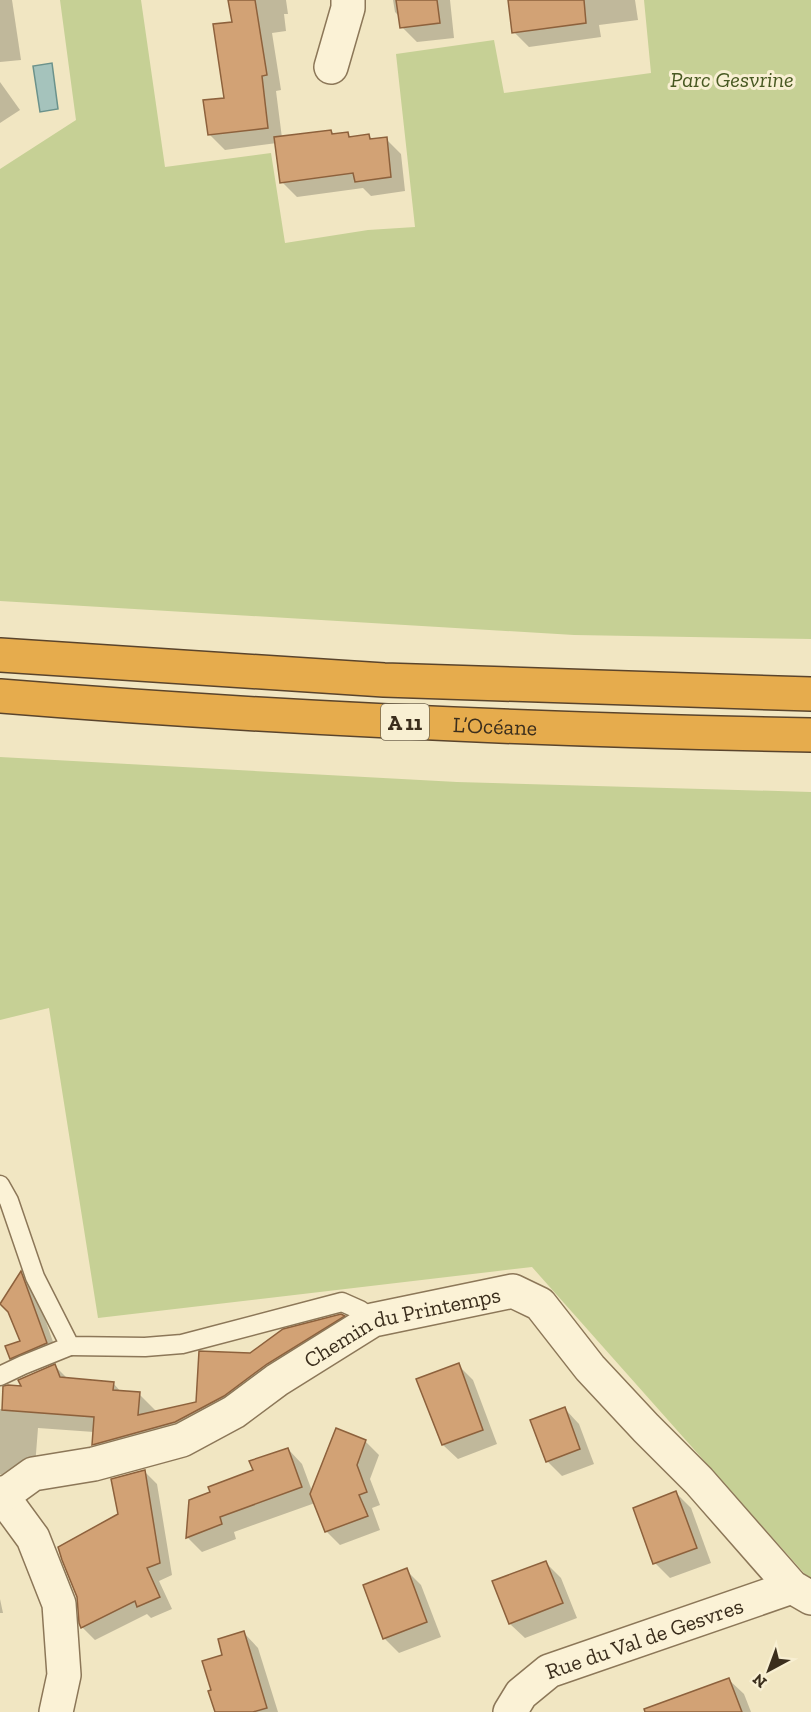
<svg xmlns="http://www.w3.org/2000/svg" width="811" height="1712" font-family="'Zilla Slab',serif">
  <rect width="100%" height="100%" fill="#f1e6c2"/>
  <g fill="#c6d095">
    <path d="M 60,0 L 141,0 L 165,167 L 271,153 L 285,243 L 368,230 L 415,227 L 396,54 L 494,40 L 504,93 L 651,73 L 644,0 L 811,0 L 811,639 L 574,635 L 0,601 L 0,169 L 76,120 Z"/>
    <path d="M 0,757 L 457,782 L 811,792 L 811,1581 L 532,1267 L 98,1318 L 49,1008 L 0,1020 Z"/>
  </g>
  <path fill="#a5c3bc" stroke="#6b928b" stroke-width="1.5" d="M 52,63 L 58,109 L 40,112 L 33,66 Z"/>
  <g fill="#0003">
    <path d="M 0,0 L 12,0 L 21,60 L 0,62 Z"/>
    <path d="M 230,0 L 286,0 L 288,14 L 284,14 L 286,31 L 272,33 L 281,90 L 276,91 L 282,138 L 331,131 L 335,135 L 347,134 L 351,138 L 369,136 L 373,140 L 386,139 L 401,154 L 405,191 L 371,196 L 363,188 L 297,197 L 282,182 L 277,143 L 225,150 L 210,135 L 225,99 L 233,23 Z"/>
    <path d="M 393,0 L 450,0 L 454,38 L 417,42 L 402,27 L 400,17 L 395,12 Z"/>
    <path d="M 509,0 L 635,0 L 638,20 L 599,25 L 601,37 L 529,47 L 514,32 Z"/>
    <path d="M 0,82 L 20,110 L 0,123 Z"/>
    <path d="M 21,1273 L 33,1285 L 58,1356 L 24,1371 L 11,1358 L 22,1342 Z"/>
    <path d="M 341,1315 L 361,1334 L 110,1462 L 93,1445 L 94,1432 L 38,1428 L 34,1479 L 4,1478 L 0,1474 L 0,1409 L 4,1409 L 23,1387 L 55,1366 L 68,1379 L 113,1383 L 122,1393 L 139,1394 L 157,1412 L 197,1403 L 250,1355 Z"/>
    <path d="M 458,1365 L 473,1380 L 497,1444 L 458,1459 L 443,1445 Z"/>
    <path d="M 565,1409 L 579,1424 L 594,1464 L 562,1476 L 547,1461 Z"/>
    <path d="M 337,1430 L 366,1442 L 379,1455 L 370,1479 L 380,1505 L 372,1508 L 380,1530 L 340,1545 L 326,1531 L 315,1503 L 234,1532 L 236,1539 L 202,1552 L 188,1538 L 190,1501 L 212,1493 L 255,1471 L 288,1449 L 302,1464 L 312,1491 Z"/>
    <path d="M 144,1471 L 157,1484 L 172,1575 L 159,1581 L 172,1609 L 151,1618 L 147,1614 L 95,1640 L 82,1627 L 120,1514 Z"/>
    <path d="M 676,1493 L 691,1508 L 711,1563 L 670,1578 L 655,1563 Z"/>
    <path d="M 546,1563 L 561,1578 L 577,1618 L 525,1638 L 510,1624 Z"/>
    <path d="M 406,1570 L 421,1585 L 441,1637 L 399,1653 L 384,1638 Z"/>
    <path d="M 0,1599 L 3,1613 L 0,1613 Z"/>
    <path d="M 244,1633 L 258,1648 L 278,1712 L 216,1712 L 213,1691 L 224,1656 Z"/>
    <path d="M 729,1680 L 744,1694 L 751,1712 L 663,1712 Z"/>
  </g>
  <g fill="#d2a275" stroke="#8d613c" stroke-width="1.5">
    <path d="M 228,0 L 255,0 L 267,75 L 262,76 L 268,128 L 208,135 L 203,100 L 224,98 L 213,24 L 232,22 Z"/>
    <path d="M 396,0 L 437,0 L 440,23 L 400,28 Z"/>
    <path d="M 508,0 L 584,0 L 586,23 L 512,33 Z"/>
    <path d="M 331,130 L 332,134 L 348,132 L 349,137 L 369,134 L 370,139 L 387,137 L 391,177 L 355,182 L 353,173 L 280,183 L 274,137 Z"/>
    <path d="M 21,1271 L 47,1343 L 10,1359 L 5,1346 L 20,1341 L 8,1312 L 0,1304 Z"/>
    <path d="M 341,1314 L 345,1316 L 267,1364 L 224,1396 L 175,1422 L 92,1445 L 94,1417 L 2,1410 L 3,1386 L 8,1385 L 21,1386 L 18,1380 L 55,1364 L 60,1377 L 114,1382 L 113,1390 L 140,1392 L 138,1415 L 196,1402 L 199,1351 L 250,1353 L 283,1329 Z"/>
    <path d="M 459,1363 L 483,1430 L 442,1445 L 416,1379 Z"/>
    <path d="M 565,1407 L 580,1449 L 546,1462 L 530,1420 Z"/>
    <path d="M 336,1428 L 366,1440 L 357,1465 L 367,1492 L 359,1495 L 368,1516 L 325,1532 L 310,1494 Z"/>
    <path d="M 288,1448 L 302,1487 L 220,1517 L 222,1524 L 186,1538 L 189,1500 L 210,1492 L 208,1487 L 253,1470 L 249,1461 Z"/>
    <path d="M 145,1470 L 160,1563 L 147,1568 L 160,1597 L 137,1607 L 135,1601 L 81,1628 L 79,1623 L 77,1597 L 62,1560 L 58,1547 L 118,1514 L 111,1479 Z"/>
    <path d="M 676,1491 L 697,1548 L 653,1564 L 633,1508 Z"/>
    <path d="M 546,1561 L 563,1603 L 509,1624 L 492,1581 Z"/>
    <path d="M 407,1568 L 427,1622 L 383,1639 L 363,1585 Z"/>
    <path d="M 244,1631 L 267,1708 L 253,1712 L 215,1712 L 208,1691 L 211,1690 L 202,1661 L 222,1655 L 218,1639 Z"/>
    <path d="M 729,1678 L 742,1712 L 645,1712 L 644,1709 Z"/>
  </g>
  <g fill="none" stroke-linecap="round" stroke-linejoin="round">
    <g stroke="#8c7758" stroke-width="21">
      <g id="lane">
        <path d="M 0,1185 L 9,1201 L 35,1277 L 70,1346 L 145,1347 L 182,1344 L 342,1302 L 360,1310 L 373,1320"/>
        <path d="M 0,1376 L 23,1365 L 70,1346"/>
      </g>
    </g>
    <g stroke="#8c7758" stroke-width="36">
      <g id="street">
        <path d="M 331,67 L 348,8 L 348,0"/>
        <path d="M 0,1493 L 33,1538 L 59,1604 L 64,1675 L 56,1712"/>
        <path id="s1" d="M 4,1495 L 33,1474 L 94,1464 L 182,1440 L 234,1412 L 277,1380 L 373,1320 L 513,1291 L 540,1304 L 590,1368 L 646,1428 L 699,1481 L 792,1587 L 811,1598"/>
        <path id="s2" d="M 510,1712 L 521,1694 L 549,1671 L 792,1587"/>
      </g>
    </g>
    <g stroke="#5a442c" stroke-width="36">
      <g id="highway">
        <path d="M 0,655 L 384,680 L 811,694"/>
        <path id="s3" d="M 0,696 C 270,718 541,730 811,735"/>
      </g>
    </g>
    <use href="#lane" stroke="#fbf2d6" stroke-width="18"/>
    <use href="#street" stroke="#fbf2d6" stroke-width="33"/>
    <use href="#highway" stroke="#e6ac4d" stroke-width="33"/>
  </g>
  <g text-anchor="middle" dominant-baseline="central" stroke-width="6" stroke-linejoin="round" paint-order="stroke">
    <rect fill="#f8efd2" stroke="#746853" stroke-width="1.5" x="381" y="704" width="48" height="36" rx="4.5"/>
    <g font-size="21" font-weight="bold" fill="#3b2e1d">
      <text x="405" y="722">A 11</text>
    </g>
    <g font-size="22" font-style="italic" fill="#485922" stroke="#f8efd2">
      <text x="732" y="79">Parc Gesvrine</text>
    </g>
    <g font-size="22" fill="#3b2e1d" stroke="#f8efd2">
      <text stroke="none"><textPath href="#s3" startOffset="496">L’Océane</textPath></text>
      <text stroke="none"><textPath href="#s1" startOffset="440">Chemin du Printemps</textPath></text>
      <text stroke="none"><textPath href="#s2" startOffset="158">Rue du Val de Gesvres</textPath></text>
    </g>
  </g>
  <g transform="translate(769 1670) rotate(221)" stroke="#f8efd2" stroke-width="4.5" paint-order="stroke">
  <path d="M0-4.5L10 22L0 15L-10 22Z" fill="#3b2e1d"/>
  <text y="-9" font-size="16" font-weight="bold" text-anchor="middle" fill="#3b2e1d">N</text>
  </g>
</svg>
